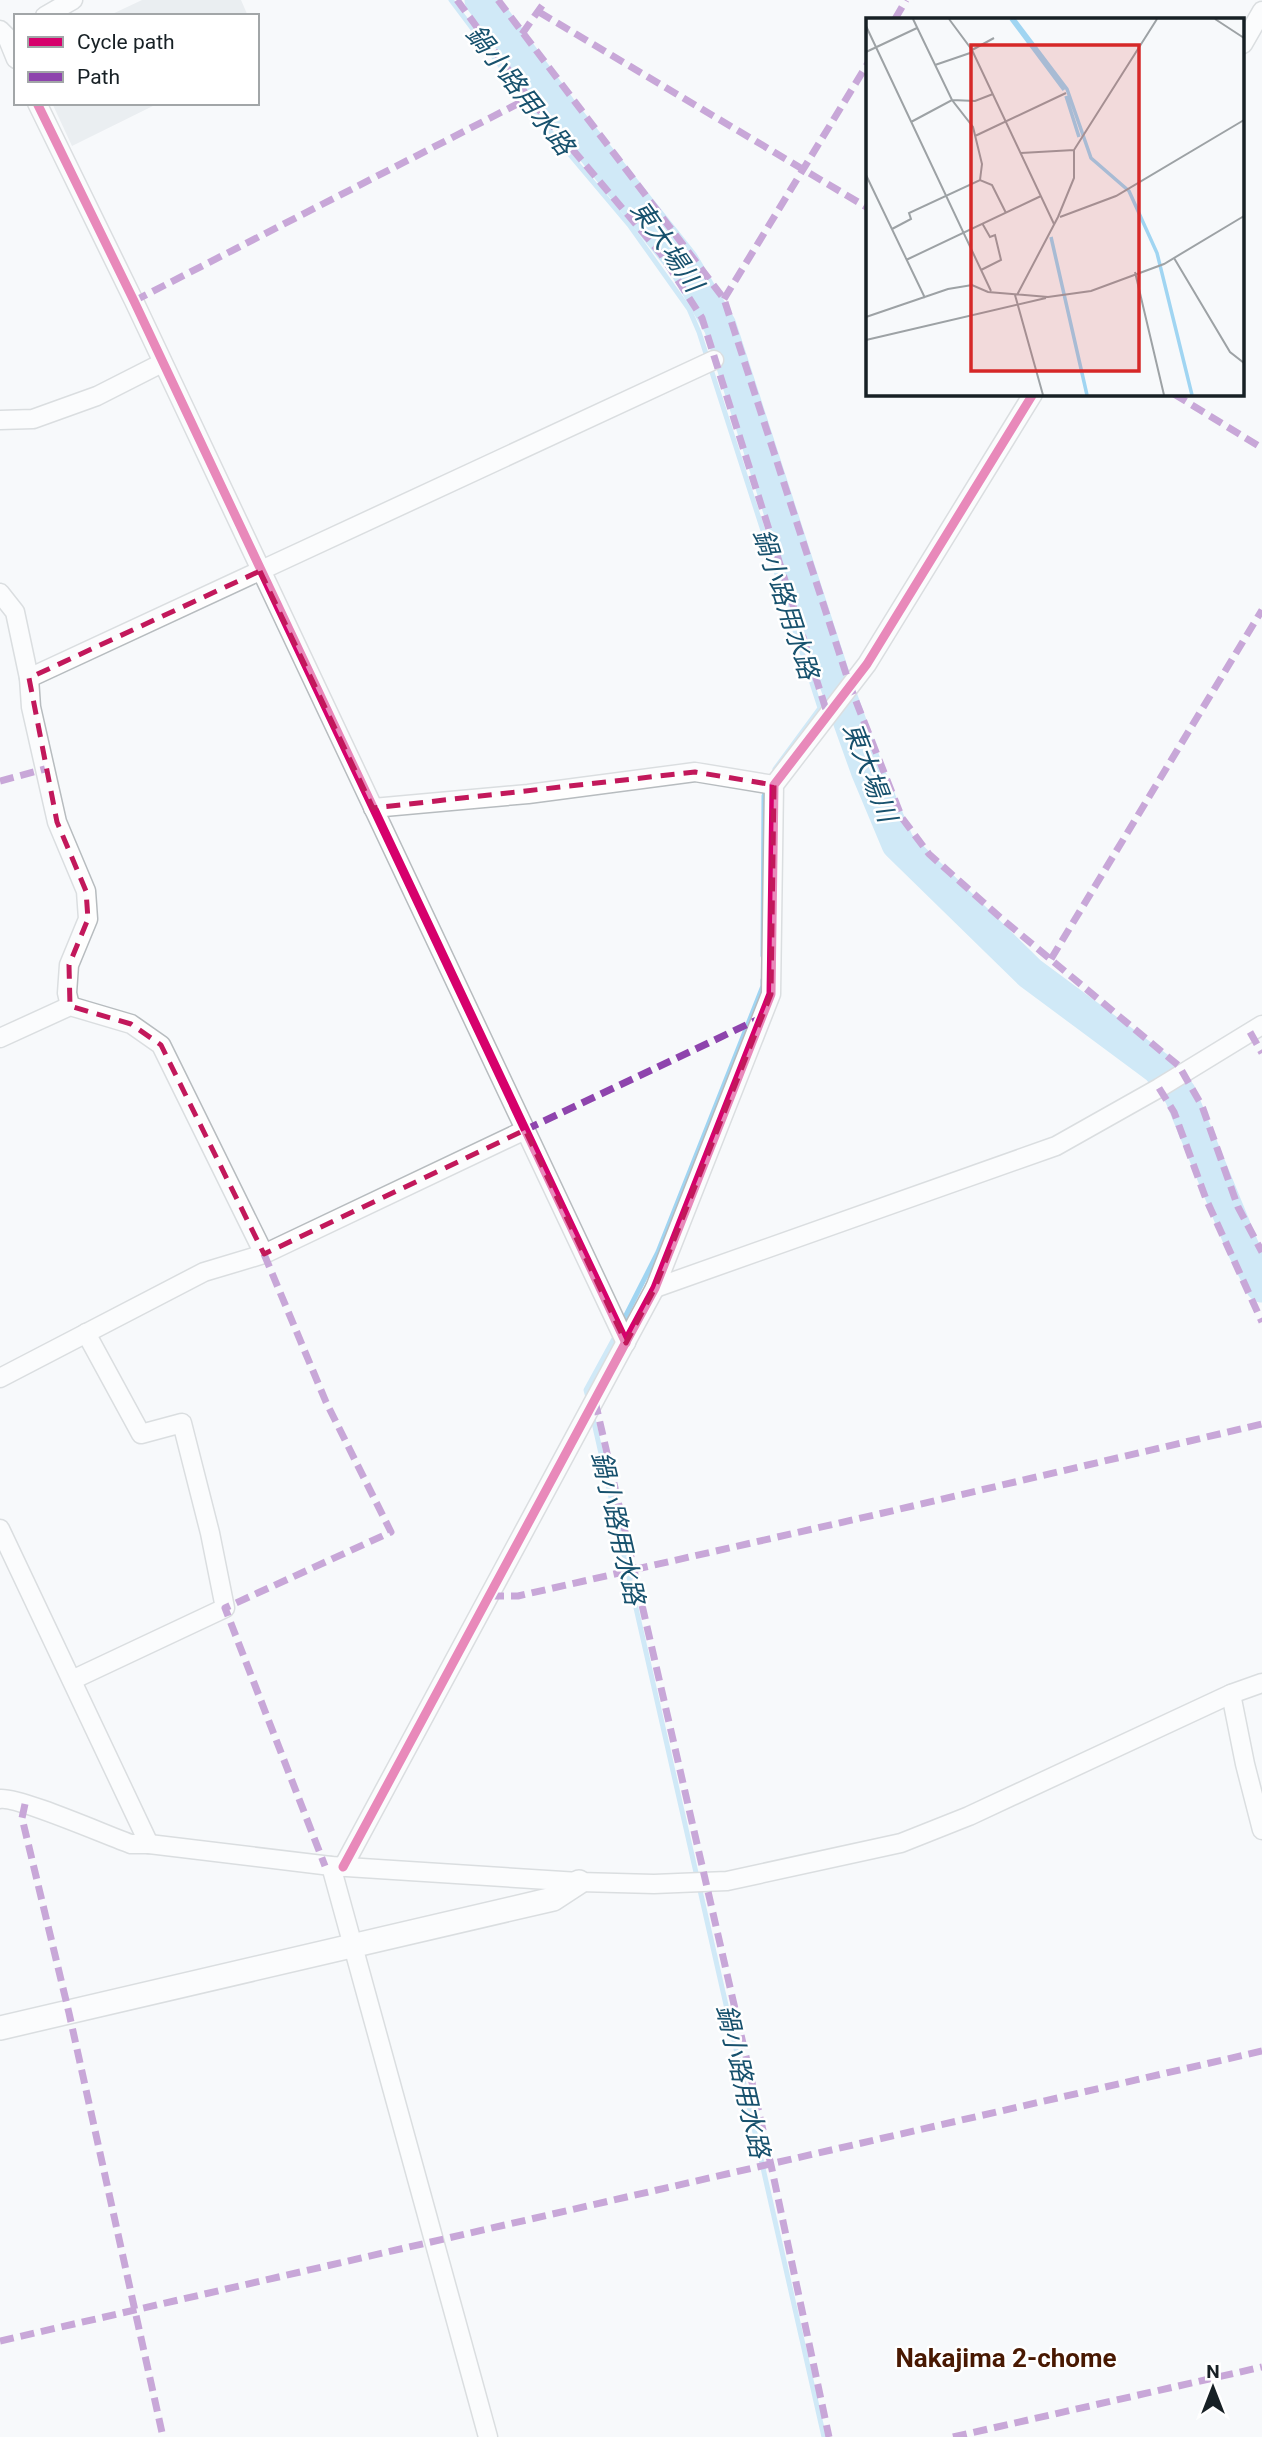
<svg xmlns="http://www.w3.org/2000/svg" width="1262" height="2437" font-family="Roboto,'Noto Sans JP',sans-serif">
  <rect width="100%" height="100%" fill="#f7f9fb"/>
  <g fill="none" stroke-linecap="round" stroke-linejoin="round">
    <g stroke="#a0d5f2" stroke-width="5">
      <path d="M 451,0 L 544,124 L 630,226 L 689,309 L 699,332 L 820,708 L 775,769"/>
      <path d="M 763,956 L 764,796 L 767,788"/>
      <path d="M 622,1323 L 658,1252 L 763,986 L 763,980"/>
      <path d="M 589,1401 L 586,1390 L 616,1335"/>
      <path d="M 592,1414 L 824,2437"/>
    </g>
    <path stroke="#a0d5f2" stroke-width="33" d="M 481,0 L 562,111 L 683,263 L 720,326 L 834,678 L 867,770 L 898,844 L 1030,973 L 1158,1068 L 1180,1094 L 1243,1248 L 1262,1286"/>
  </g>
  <g fill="#dae0e4">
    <path d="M 142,0 L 241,0 L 248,16 L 108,16 Z"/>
    <path d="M 52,103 L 159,103 L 72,146 Z"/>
  </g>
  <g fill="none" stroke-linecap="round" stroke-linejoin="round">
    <g stroke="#b7bcbf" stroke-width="21">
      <g id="minor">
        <path d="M 45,16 L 73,0"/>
        <path d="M 0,30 L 7,37 L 16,59"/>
        <path d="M 1243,44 L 1262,11"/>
        <path d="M 37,103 L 134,301 L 626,1343"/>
        <path d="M 0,420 L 33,419 L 97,396 L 162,363"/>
        <path d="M 0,593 L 15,612 L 29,678 L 31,707 L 57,822 L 86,891 L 88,919 L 69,965 L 67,993 L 70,1006"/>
        <path d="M 29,678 L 714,360"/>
        <path d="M 373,808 L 528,794 L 695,772 L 774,785"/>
        <path d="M 0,1038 L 70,1006 L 131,1024 L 161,1045 L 264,1254"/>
        <path d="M 655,1288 L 1056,1146 L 1159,1088 L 1262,1025"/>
        <path d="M 0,1378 L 204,1272 L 264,1254 L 525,1130"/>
        <path d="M 0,1529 L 149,1844"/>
        <path d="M 72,1680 L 225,1608 L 210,1533 L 182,1423 L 141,1434 L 86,1333"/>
        <path d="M 1231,1694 L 1245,1764 L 1262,1830"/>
        <path d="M 0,1799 C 17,1796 108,1836 131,1844 L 149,1844 L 331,1866 L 579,1882 L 654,1884 L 727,1881 L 901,1843 L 969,1816 L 1231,1694 L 1262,1683"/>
        <path d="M 331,1866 L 488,2437"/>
        <path d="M 343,1867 L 655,1288 L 771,994 L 774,785 L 867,664 L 1033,394"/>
      </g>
    </g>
    <g stroke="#b7bcbf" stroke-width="26">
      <path id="tertiary" d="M 0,2028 L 553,1899 L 579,1882"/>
    </g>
    <use href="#minor" stroke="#fefefe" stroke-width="18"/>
    <use href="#tertiary" stroke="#fefefe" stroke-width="23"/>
    <g stroke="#8e44ad" stroke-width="7" stroke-dasharray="14 7" stroke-linecap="butt">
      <path d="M 457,0 L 529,98 L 661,254 L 702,318 L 828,716"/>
      <path d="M 498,0 L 724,299 L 850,686 L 902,818 L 929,854 L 1002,919 L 1179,1066 L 1202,1106 L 1238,1207 L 1262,1252"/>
      <path d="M 539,12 L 868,208"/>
      <path d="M 895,19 L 906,0"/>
      <path d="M 522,34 L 546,0"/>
      <path d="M 724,299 L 868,63"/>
      <path d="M 134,301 L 529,98"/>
      <path d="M 1174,394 L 1262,448"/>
      <path d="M 0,781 L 45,769"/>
      <path d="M 1051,959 L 1262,610"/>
      <path d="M 1250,1032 L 1262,1053"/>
      <path d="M 1159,1088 L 1174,1112 L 1206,1199 L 1262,1322"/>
      <path d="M 525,1130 L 761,1018"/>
      <path d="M 264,1254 L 326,1402 L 391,1532 L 225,1608 L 325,1866"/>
      <path d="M 595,1401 L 771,2165 L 829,2437"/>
      <path d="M 490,1596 L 518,1596 L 883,1513 L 1262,1424"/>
      <path d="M 25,1804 L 22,1818 L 69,2013 L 163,2437"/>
      <path d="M 0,2341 L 1262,2051"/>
      <path d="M 953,2437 L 1262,2367"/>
    </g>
    <g stroke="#fff" stroke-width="13">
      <g id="cycleway">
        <path d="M 37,103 L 134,301 L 626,1343"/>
        <path d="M 343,1867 L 655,1288 L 771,994 L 774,785 L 867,664 L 1033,394"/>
      </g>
    </g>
    <use href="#cycleway" stroke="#d6006c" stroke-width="9"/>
  </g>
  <path d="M0 0H1262V2437H0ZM 260,571 L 373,808 L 695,772 L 774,785 L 771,994 L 655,1288 L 626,1343 L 525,1130 L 264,1254 L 161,1045 L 131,1024 L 70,1006 L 69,965 L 88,919 L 86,891 L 57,822 L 29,678 Z" fill="#f7f9fb" fill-opacity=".55" fill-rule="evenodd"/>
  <path fill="none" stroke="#c2185b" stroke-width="5" stroke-dasharray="14 9" stroke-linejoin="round" d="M 260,571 L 373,808 L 695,772 L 774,785 L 771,994 L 655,1288 L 626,1343 L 525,1130 L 264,1254 L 161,1045 L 131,1024 L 70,1006 L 69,965 L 88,919 L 86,891 L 57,822 L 29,678 Z"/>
  <g text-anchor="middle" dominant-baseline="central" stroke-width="5" stroke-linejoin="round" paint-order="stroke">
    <g font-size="26" font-style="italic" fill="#17516d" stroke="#fff">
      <text transform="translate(520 90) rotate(52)">鍋小路用水路</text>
      <text transform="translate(667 246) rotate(55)">東大場川</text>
      <text transform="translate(786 604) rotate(72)">鍋小路用水路</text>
      <text transform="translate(870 772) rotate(69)">東大場川</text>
      <text transform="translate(618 1528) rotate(77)">鍋小路用水路</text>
      <text transform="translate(743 2081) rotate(77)">鍋小路用水路</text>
    </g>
    <g font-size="26" font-weight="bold" fill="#491902" stroke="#fff">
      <text x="1006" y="2358">Nakajima 2-chome</text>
    </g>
  </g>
  <g transform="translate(866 18)">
    <rect width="378" height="378" fill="#f7f9fb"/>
    <path fill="none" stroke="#a0d5f2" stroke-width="3.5" d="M 145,1 L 198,72M 148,1 L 201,71 L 225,140 L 263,173 L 291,235 L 326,377M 200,78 L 213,119M 185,219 L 221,377"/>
    <path fill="none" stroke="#9da2a5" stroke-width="2" d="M 47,1 L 86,82 L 107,109 L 116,146 L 114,162M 83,1 L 106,32 L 188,206M 349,1 L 378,20M 0,8 L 125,273M 106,32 L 128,20M 0,34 L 51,10M 69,47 L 107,34M 45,104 L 86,82 L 109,83 L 127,76M 109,118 L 200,75M 155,135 L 208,132M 0,157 L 59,280M 194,199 L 250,178 L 378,102M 26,211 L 45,201 L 43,195 L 114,162 L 126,167 L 140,195M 308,240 L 364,334 L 378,345M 40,242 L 175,178M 115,252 L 135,242 L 129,217 L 124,219 L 116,205M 269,254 L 298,377M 149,277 L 177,377M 151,277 L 192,199 L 208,160 L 208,132 L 291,1M 0,299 L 82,271 L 106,267 L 122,274 L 182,279 L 225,273 L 298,246 L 378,198M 0,322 L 180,280"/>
    <path fill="#d62828" fill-opacity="0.15" stroke="#d62828" stroke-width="3.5" d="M 105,27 L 273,27 L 273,353 L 105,353 Z"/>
    <rect width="378" height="378" fill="none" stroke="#172025" stroke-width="3.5"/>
  </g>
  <rect x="14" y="14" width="245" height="91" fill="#ffffff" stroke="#a2a6a8" stroke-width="2"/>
  <rect x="28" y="37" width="35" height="10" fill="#d6006c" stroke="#a2a6a8" stroke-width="2"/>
  <text x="77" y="49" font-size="21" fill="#172025">Cycle path</text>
  <rect x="28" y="72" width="35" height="10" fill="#8e44ad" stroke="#a2a6a8" stroke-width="2"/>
  <text x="77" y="84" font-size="21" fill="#172025">Path</text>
  <g transform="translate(1213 2388)" stroke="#ffffff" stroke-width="5" paint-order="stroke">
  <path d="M0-5L12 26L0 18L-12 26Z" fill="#172025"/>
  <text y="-10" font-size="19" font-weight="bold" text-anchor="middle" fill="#172025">N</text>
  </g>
</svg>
